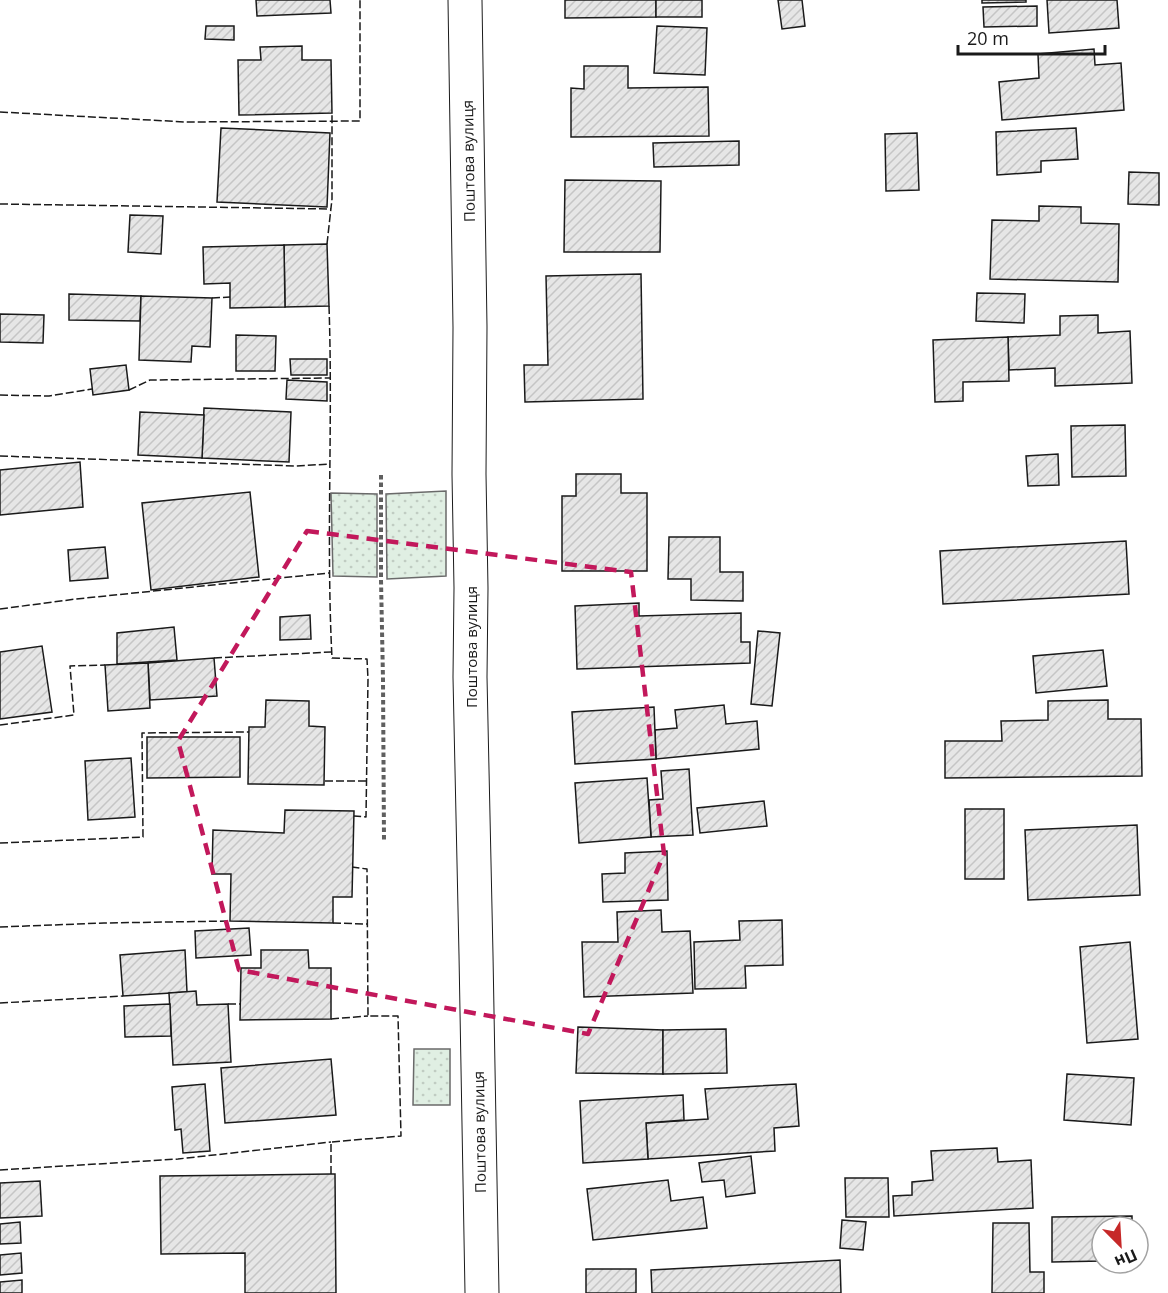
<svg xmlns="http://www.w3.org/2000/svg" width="1168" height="1293" font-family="'Open Sans',sans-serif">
  <defs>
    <pattern id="grass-dots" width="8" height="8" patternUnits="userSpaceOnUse" patternTransform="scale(1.5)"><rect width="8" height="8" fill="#e0efe3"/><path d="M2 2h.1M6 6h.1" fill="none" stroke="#c0ccc2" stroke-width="1.8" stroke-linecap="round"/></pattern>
    <pattern id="building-hatch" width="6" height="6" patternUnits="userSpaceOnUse" patternTransform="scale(1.5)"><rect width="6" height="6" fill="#e6e6e6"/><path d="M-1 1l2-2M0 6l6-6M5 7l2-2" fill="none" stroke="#c5c5c5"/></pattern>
  </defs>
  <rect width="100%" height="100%" fill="#fff"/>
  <g fill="url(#grass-dots)" stroke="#6a6a6a" stroke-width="1.5">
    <path d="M 446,491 L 446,576 L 387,579 L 386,494 Z"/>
    <path d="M 331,493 L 377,494 L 377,577 L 333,576 Z"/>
    <path d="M 414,1049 L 450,1049 L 450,1105 L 413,1105 Z"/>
  </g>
  <g fill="url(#building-hatch)" stroke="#1a1a1a" stroke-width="1.5">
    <path d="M 256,0 L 330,0 L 331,13 L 257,16 Z"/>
    <path d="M 565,0 L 656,0 L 656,17 L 565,18 Z"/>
    <rect x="656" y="0" width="46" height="17"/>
    <path d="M 778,0 L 802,0 L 805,26 L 782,29 Z"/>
    <path d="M 982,0 L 1026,0 L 1026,2 L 982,3 Z"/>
    <path d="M 1047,0 L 1117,0 L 1119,28 L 1049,33 Z"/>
    <path d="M 1037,6 L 1037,26 L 984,27 L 983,7 Z"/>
    <path d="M 206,26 L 234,26 L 234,40 L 205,39 Z"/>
    <path d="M 657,26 L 707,28 L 705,75 L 654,73 Z"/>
    <path d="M 302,46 L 302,60 L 331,60 L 332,113 L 239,115 L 238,60 L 261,60 L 260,47 Z"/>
    <path d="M 1094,49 L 1095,65 L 1121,63 L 1124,110 L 1002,120 L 999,82 L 1039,78 L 1038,54 Z"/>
    <path d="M 584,66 L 628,66 L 628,88 L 708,87 L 709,136 L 571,137 L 571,88 L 584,89 Z"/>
    <path d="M 221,128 L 330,133 L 327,207 L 217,202 Z"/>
    <path d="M 1076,128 L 1078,159 L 1041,161 L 1041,172 L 997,175 L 996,132 Z"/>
    <path d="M 917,133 L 919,190 L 886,191 L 885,134 Z"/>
    <path d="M 739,141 L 739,165 L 654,167 L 653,143 Z"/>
    <path d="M 1129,172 L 1159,173 L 1159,205 L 1128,204 Z"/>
    <path d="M 565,180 L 661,181 L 660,252 L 564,252 Z"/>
    <path d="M 1039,206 L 1081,207 L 1081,223 L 1119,224 L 1118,282 L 990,279 L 992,220 L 1039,221 Z"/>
    <path d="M 130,215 L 163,216 L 161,254 L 128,252 Z"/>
    <path d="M 327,244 L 329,306 L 285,307 L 284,245 Z"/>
    <path d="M 284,245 L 285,307 L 230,308 L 230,283 L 204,284 L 203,247 Z"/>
    <path d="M 641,274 L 643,399 L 525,402 L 524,365 L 548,365 L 546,276 Z"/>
    <path d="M 977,293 L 1025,294 L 1024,323 L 976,321 Z"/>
    <path d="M 69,294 L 141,296 L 140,321 L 69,320 Z"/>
    <path d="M 141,296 L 212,298 L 210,347 L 192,346 L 191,362 L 139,360 Z"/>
    <path d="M 0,314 L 44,315 L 43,343 L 0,342 Z"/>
    <path d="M 1098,315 L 1098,333 L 1130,331 L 1132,383 L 1055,386 L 1055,368 L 1009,370 L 1008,337 L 1060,335 L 1060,316 Z"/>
    <path d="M 236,335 L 276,336 L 275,371 L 236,371 Z"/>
    <path d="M 1008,337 L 1009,381 L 963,382 L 963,401 L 935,402 L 933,340 Z"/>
    <path d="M 290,359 L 327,359 L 327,375 L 291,375 Z"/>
    <path d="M 126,365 L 129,390 L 93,395 L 90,369 Z"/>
    <path d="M 287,380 L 327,382 L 327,401 L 286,399 Z"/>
    <path d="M 204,408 L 291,412 L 289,462 L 202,458 Z"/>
    <path d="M 140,412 L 204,415 L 202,458 L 138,455 Z"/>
    <path d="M 1125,425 L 1126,476 L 1072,477 L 1071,426 Z"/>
    <path d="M 1058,454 L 1059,485 L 1028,486 L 1026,456 Z"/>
    <path d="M 80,462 L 83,507 L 0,515 L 0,470 Z"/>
    <path d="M 576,474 L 621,474 L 621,493 L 647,493 L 647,571 L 562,571 L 562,496 L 576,496 Z"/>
    <path d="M 250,492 L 259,577 L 151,590 L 142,503 Z"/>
    <path d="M 669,537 L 720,537 L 720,572 L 743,572 L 743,601 L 691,600 L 691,579 L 668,579 Z"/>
    <path d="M 1126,541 L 1129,594 L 943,604 L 940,551 Z"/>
    <path d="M 105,547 L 108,578 L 70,581 L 68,550 Z"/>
    <path d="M 639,603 L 639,616 L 741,613 L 741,642 L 750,642 L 750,663 L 577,669 L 575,606 Z"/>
    <path d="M 310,615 L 311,639 L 280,640 L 280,617 Z"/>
    <path d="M 174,627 L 177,660 L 117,664 L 117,633 Z"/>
    <path d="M 758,631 L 780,633 L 772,706 L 751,704 Z"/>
    <path d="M 42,646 L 52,712 L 0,719 L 0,652 Z"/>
    <path d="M 1103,650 L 1107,686 L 1036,693 L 1033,656 Z"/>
    <path d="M 214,658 L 217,696 L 150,700 L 148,663 Z"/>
    <path d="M 148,663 L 150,708 L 108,711 L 105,665 Z"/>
    <path d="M 266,700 L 309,701 L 309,726 L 325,727 L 324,785 L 248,784 L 249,727 L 265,727 Z"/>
    <path d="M 1108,700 L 1108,719 L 1141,719 L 1142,776 L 945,778 L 945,741 L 1002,741 L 1001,721 L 1048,720 L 1048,701 Z"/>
    <path d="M 724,705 L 726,724 L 757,721 L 759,749 L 656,759 L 655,730 L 677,728 L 675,710 Z"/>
    <path d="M 654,707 L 656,759 L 575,764 L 572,712 Z"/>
    <path d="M 147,737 L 240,737 L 240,777 L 147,778 Z"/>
    <path d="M 131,758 L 135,817 L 88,820 L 85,761 Z"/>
    <path d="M 689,769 L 693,835 L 651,837 L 649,800 L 663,799 L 661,771 Z"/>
    <path d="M 647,778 L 651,837 L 579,843 L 575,783 Z"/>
    <path d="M 764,801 L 767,826 L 700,833 L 697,808 Z"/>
    <rect x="965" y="809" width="39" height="70"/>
    <path d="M 285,810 L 354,811 L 352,897 L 333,897 L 333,923 L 230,921 L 231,874 L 212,874 L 213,830 L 284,833 Z"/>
    <path d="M 1137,825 L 1140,895 L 1028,900 L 1025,830 Z"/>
    <path d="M 667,851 L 668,900 L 603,902 L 602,874 L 625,873 L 625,853 Z"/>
    <path d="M 661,910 L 662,932 L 690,931 L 693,993 L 584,997 L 582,942 L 618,942 L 617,912 Z"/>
    <path d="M 782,920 L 783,965 L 745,966 L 746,988 L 695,989 L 694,942 L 740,940 L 739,921 Z"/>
    <path d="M 249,928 L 251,955 L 196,958 L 195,931 Z"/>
    <path d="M 1130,942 L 1138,1039 L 1087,1043 L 1080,947 Z"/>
    <path d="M 185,950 L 187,992 L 123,996 L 120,955 Z"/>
    <path d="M 261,950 L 308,950 L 309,968 L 331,968 L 331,1019 L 240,1020 L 241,968 L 261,968 Z"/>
    <path d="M 196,991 L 197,1005 L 228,1004 L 231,1062 L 173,1065 L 169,993 Z"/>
    <path d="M 170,1004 L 171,1036 L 125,1037 L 124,1006 Z"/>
    <path d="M 578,1027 L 663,1030 L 663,1074 L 576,1073 Z"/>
    <path d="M 726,1029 L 727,1073 L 663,1074 L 663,1030 Z"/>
    <path d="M 331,1059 L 336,1115 L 225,1123 L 221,1068 Z"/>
    <path d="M 1067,1074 L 1134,1078 L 1131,1125 L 1064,1120 Z"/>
    <path d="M 205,1084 L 210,1151 L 183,1153 L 181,1129 L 175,1130 L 172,1087 Z"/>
    <path d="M 796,1084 L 799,1126 L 774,1128 L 775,1151 L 648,1159 L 646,1123 L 708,1119 L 705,1089 Z"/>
    <path d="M 683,1095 L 684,1120 L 646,1123 L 648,1159 L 583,1163 L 580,1101 Z"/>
    <path d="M 997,1148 L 998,1162 L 1031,1160 L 1033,1208 L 894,1216 L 893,1196 L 912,1195 L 912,1182 L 933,1180 L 931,1151 Z"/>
    <path d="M 751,1156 L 755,1193 L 726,1197 L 724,1180 L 702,1182 L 699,1163 Z"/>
    <path d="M 331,1174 L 335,1174 L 336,1293 L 245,1293 L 245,1253 L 161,1254 L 160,1176 Z"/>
    <path d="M 845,1178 L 888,1178 L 889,1217 L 846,1217 Z"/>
    <path d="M 668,1180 L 671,1201 L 703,1197 L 707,1228 L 593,1240 L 587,1189 Z"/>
    <path d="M 40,1181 L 42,1216 L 0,1218 L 0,1183 Z"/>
    <path d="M 1132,1216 L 1132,1227 L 1102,1227 L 1102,1261 L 1052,1262 L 1052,1217 Z"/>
    <path d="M 842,1220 L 866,1222 L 863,1250 L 840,1248 Z"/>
    <path d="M 20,1222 L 21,1243 L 0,1244 L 0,1224 Z"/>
    <path d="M 993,1223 L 1029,1223 L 1030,1272 L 1044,1272 L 1044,1293 L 992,1293 Z"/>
    <path d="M 21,1253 L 22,1273 L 0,1275 L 0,1255 Z"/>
    <path d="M 840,1260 L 841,1293 L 652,1293 L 651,1270 Z"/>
    <rect x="586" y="1269" width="50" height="24"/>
    <path d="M 22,1280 L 22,1293 L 0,1293 L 0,1282 Z"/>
  </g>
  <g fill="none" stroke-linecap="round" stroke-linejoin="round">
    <g stroke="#1a1a1a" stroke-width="35">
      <path id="street" d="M 465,0 L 470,327 L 469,474 L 471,588 L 470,677 L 476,955 L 482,1293"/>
    </g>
    <path stroke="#5f5f5f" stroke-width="4" stroke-dasharray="4.5 3" stroke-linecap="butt" d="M 381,475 L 381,580 L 383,679 L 384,841"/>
    <use href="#street" stroke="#fff" stroke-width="33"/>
    <g stroke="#1a1a1a" stroke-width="1.5" stroke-dasharray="8 3" stroke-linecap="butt">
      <path d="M 0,112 L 186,122 L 360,121 L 360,0"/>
      <path d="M 0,204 L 331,209"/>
      <path d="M 327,244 L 332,199 L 332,113"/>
      <path d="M 212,298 L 230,297"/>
      <path d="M 329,306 C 333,423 326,541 332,658 L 367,659 L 368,679 L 366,817 L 354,816"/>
      <path d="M 129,390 L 150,380 L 330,378"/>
      <path d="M 0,395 L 49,396 L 92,389"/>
      <path d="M 0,456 L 295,466 L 330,464"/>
      <path d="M 0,609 L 76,599 L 329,573"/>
      <path d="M 214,658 L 331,652"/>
      <path d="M 0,725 L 74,715 L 70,666 L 105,665"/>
      <path d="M 325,781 L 367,781"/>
      <path d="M 0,843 L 143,837 L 142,733 L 249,732"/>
      <path d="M 333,923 L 367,924"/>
      <path d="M 0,927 L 104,923 L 230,921"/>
      <path d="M 0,1003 L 123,996"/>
      <path d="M 228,1004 L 241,1004"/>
      <path d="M 331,1019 L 368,1016"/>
      <path d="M 0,1170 L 178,1159 L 331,1142"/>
      <path d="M 331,1174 L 331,1142 L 401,1136 L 398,1016 L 368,1016 L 367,869 L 352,867"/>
    </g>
  </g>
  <path fill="none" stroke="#c2185b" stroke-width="4.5" stroke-dasharray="12 8" stroke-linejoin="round" d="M 307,531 L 631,572 L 664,854 L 588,1034 L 239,970 L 178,741 Z"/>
  <g text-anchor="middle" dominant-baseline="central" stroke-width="4.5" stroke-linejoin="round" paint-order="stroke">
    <g font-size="15" fill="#1a1a1a" stroke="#fff">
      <text transform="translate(468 161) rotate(-91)">Поштова вулиця</text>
      <text transform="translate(471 647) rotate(-90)">Поштова вулиця</text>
      <text transform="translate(479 1132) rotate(-91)">Поштова вулиця</text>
    </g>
  </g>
  <g transform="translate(1120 1245) rotate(156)"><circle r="28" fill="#ffffff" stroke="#a3a3a3" stroke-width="1.5"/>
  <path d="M0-4.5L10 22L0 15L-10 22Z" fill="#c62828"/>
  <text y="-9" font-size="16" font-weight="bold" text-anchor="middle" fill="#1a1a1a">Пн</text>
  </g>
  <path d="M958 45v9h147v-9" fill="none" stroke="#1a1a1a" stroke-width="3"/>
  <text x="967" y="45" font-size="18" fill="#1a1a1a" stroke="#ffffff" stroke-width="4.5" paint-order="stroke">20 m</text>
</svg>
